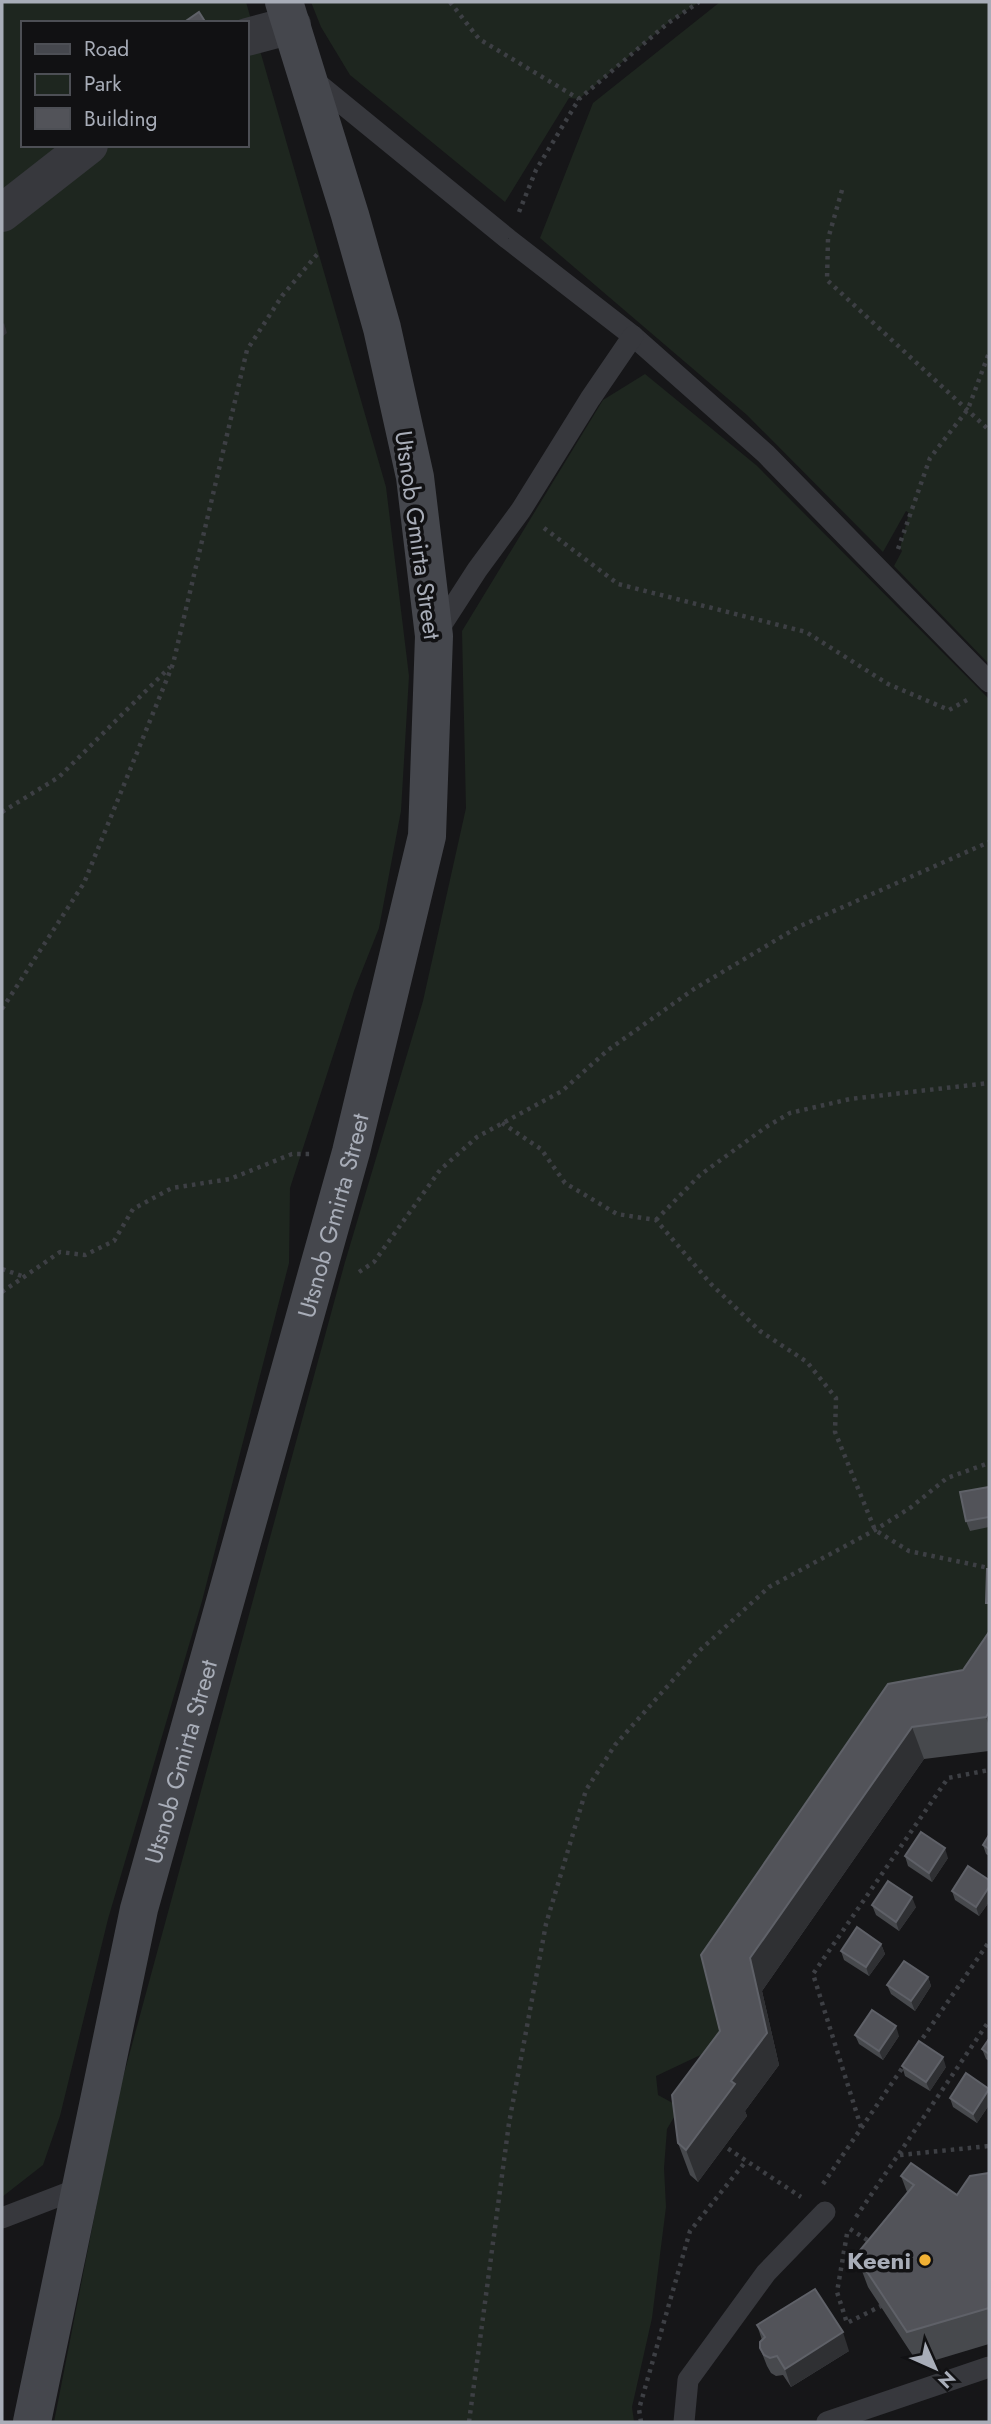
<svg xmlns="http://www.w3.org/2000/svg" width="991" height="2424" font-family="Jost,sans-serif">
  <rect width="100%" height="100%" fill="#161618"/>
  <g fill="#1e261f" fill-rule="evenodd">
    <path d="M 2,2 L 246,2 L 386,487 L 409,676 L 401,811 L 379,928 L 354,991 L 290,1188 L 289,1263 L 202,1601 L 108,1919 L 60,2116 L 43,2165 L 2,2197 ZM 23,23 L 247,23 L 247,145 L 23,145 Z"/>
    <path d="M 311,2 L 699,2 L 668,23 L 579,99 L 569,98 L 505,202 L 350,75 L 321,27 Z"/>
    <path d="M 720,2 L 989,2 L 989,664 L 894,566 L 902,551 L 900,548 L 909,513 L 906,511 L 883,552 L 747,415 L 540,238 L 593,103 Z"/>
    <path d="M 645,374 L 756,465 L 989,699 L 989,1681 L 900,1717 L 726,2043 L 656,2076 L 658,2095 L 680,2107 L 667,2129 L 664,2168 L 666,2207 L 652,2318 L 632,2407 L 634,2422 L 54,2422 L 118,2096 L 345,1262 L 423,1001 L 466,808 L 462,631 L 603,400 Z"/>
  </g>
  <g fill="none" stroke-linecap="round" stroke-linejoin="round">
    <g stroke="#3d3f44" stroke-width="4.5" stroke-dasharray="3.5 5" stroke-linecap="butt">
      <path d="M 450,2 L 479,39 L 579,99"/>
      <path d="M 842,190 L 828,239 L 827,280 L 989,430"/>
      <path d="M 519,212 L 536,170 L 579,99 L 668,23 L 699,2"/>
      <path d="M 544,528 L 618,584 L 806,632 L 888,684 L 949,710 L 967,700"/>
      <path d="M 898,549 L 930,458 L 968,409 L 989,353"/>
      <path d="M 2,812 L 59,777 L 170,667"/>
      <path d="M 2,1009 L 84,883 L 173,664 L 247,350 L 282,296 L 320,251"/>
      <path d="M 502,1123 L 541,1149 L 565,1183 L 617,1214 L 656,1220 L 711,1284 L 760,1331 L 807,1362 L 836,1398 L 835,1432 L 875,1530 L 909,1551 L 989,1568"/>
      <path d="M 656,1220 L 700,1175 L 766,1127 L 790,1113 L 850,1099 L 989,1083"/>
      <path d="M 2,1269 L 22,1276"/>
      <path d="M 359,1272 L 374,1262 L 440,1170 L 477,1137 L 562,1091 L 608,1050 L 694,989 L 798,927 L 989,842"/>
      <path d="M 2,1292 L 60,1252 L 85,1255 L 114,1241 L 133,1209 L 172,1188 L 230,1179 L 292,1154 L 310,1154"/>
      <path d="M 918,2045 L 989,1942"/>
      <path d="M 861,2127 L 813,1974 L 948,1778 L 989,1770"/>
      <path d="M 721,2144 L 801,2197"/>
      <path d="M 900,2155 L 989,2146"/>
      <path d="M 823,2184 L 905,2064"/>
      <path d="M 856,2217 L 989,2021"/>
      <path d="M 850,2229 L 872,2243"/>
      <path d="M 847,2234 L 837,2292 L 847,2323 L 885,2304"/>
      <path d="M 469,2422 L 509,2123 L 546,1924 L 586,1790 L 615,1745 L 698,1652 L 769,1587 L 875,1530 L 910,1508 L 947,1478 L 989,1463"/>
      <path d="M 641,2422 L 639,2409 L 690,2231 L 746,2161"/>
    </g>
    <g stroke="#37383d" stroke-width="21">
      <path d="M 312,79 L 508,239 L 633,336 L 766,454 L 989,682"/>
      <path d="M 435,635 L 477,570 L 521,510 L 590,399 L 633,336"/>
      <path d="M 2,2218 L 80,2188"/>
      <path d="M 684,2422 L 688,2380 L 766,2273 L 825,2212"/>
      <path d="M 827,2422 L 989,2367"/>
    </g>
    <g stroke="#37383d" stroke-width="38">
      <path d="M 247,37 L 292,25"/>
      <path d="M 2,213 L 89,145"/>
    </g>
    <path stroke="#45474d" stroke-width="38" id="s1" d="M 32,2422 L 139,1909 L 351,1152 L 427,836 L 434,636 L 415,477 L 382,328 L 350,215 L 284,2"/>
  </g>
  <g fill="#47494d">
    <path d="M 989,1487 L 989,1527 L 970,1531 L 966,1521 Z"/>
    <path d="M 989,1632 L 989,1751 L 924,1759 L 762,1991 L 779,2065 L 745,2111 L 747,2116 L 698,2182 L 690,2175 L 678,2143 L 720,2031 L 701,1955 L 963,1670 Z"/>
    <path d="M 989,1835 L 989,1856 L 986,1854 L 983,1845 Z"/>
    <path d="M 905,1856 L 948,1858 L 932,1882 L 908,1866 Z"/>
    <path d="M 989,1880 L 989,1902 L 979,1916 L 955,1900 L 952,1891 Z"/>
    <path d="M 872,1905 L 916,1907 L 899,1931 L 876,1915 Z"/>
    <path d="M 881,1944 L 885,1954 L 869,1976 L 844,1960 L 841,1951 Z"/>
    <path d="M 928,1977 L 931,1986 L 915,2011 L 891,1994 L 887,1985 Z"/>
    <path d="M 855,2035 L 899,2036 L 883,2060 L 859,2044 Z"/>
    <path d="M 989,2039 L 989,2061 L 986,2059 L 982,2049 Z"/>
    <path d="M 902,2066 L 946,2067 L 930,2091 L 905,2076 Z"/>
    <path d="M 989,2089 L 989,2105 L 977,2123 L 953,2107 L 950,2098 Z"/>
    <path d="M 989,2173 L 989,2344 L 919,2365 L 868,2287 L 856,2255 L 907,2192 L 901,2176 L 957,2195 Z"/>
    <path d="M 757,2325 L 849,2351 L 791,2387 L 783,2375 L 776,2376 L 771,2373 L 767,2366 L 760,2348 L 762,2340 Z"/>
  </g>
  <g fill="#2f3033">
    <path d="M 4,323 L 7,333 L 2,337 L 2,325 Z"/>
    <path d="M 989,1712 L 989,1726 L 986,1717 Z"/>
    <path d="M 912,1727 L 924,1759 L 762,1991 L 779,2065 L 745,2111 L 747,2116 L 698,2182 L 686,2150 L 750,1958 Z"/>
    <path d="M 945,1848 L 948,1858 L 932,1882 L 929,1873 Z"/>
    <path d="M 989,1887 L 989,1902 L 979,1916 L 976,1907 Z"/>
    <path d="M 912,1897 L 916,1907 L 899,1931 L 896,1922 Z"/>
    <path d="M 881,1944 L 885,1954 L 869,1976 L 866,1967 Z"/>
    <path d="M 928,1977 L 931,1986 L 915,2011 L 911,2001 Z"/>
    <path d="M 896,2026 L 899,2036 L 883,2060 L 879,2051 Z"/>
    <path d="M 943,2057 L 946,2067 L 930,2091 L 926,2082 Z"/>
    <path d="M 989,2090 L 989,2105 L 977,2123 L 973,2114 Z"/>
    <path d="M 843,2332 L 849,2351 L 791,2387 L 785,2369 Z"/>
  </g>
  <g fill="#525359" stroke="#5f6168" stroke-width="2">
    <path d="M 199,12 L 206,23 L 183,23 Z"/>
    <path d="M 989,1487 L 989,1517 L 966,1521 L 960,1492 Z"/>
    <path d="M 987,1569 L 989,1569 L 989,1603 L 986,1603 Z"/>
    <path d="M 989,1632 L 989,1712 L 986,1717 L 912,1727 L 750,1958 L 767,2033 L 731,2081 L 735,2084 L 686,2150 L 678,2143 L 672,2095 L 720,2031 L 701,1955 L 888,1684 L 963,1670 Z"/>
    <path d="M 921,1832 L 945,1848 L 929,1873 L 905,1856 Z"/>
    <path d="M 989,1835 L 989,1849 L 983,1845 Z"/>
    <path d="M 968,1866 L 989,1880 L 989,1887 L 976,1907 L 952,1891 Z"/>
    <path d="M 888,1881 L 912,1897 L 896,1922 L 872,1905 Z"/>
    <path d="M 857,1927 L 881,1944 L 866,1967 L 841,1951 Z"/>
    <path d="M 904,1961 L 928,1977 L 911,2001 L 887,1985 Z"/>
    <path d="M 872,2010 L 896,2026 L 879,2051 L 855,2035 Z"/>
    <path d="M 989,2039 L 989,2054 L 982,2049 Z"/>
    <path d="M 919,2041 L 943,2057 L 926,2082 L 902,2066 Z"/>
    <path d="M 966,2073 L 989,2089 L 973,2114 L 950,2098 Z"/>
    <path d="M 911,2163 L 957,2195 L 970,2176 L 989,2173 L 989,2308 L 907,2332 L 856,2255 L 914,2185 L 901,2176 Z"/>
    <path d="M 815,2289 L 843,2332 L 785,2369 L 777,2356 L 770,2358 L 764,2355 L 760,2348 L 760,2342 L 765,2337 L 757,2325 Z"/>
  </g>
  <circle fill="#f2b134" stroke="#111113" stroke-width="2.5" cx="925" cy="2260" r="7"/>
  <g text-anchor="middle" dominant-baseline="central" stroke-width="7" stroke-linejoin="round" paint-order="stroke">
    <g font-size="24" fill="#a8adb8" stroke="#111113">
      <text transform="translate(418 535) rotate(82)">Utsnob Gmirta Street</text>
      <text stroke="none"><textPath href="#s1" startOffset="1244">Utsnob Gmirta Street</textPath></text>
      <text stroke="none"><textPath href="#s1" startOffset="677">Utsnob Gmirta Street</textPath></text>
    </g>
    <g font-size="24" font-weight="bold" fill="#a8adb8" stroke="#111113" text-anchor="end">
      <text x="911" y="2260">Keeni</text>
    </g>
  </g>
  <rect width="991" height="2424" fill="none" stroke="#a8adb8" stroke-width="7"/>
  <rect x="21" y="21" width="228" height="126" fill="#111113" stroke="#4d4f55" stroke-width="2"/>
  <rect x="35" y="44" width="35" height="10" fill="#45474d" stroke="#4d4f55" stroke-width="2"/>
  <text x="84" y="56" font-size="21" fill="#a8adb8">Road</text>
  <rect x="35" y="74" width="35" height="21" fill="#1e261f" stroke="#4d4f55" stroke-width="2"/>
  <text x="84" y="91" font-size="21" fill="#a8adb8">Park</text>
  <rect x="35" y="108" width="35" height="21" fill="#525359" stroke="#4d4f55" stroke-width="2"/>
  <text x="84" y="126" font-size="21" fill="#a8adb8">Building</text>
  <g transform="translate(935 2368) rotate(135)" stroke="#111113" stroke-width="5" paint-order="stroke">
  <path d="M0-5L12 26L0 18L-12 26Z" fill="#a8adb8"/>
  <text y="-10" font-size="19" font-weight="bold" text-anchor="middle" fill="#a8adb8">N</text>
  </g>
</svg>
